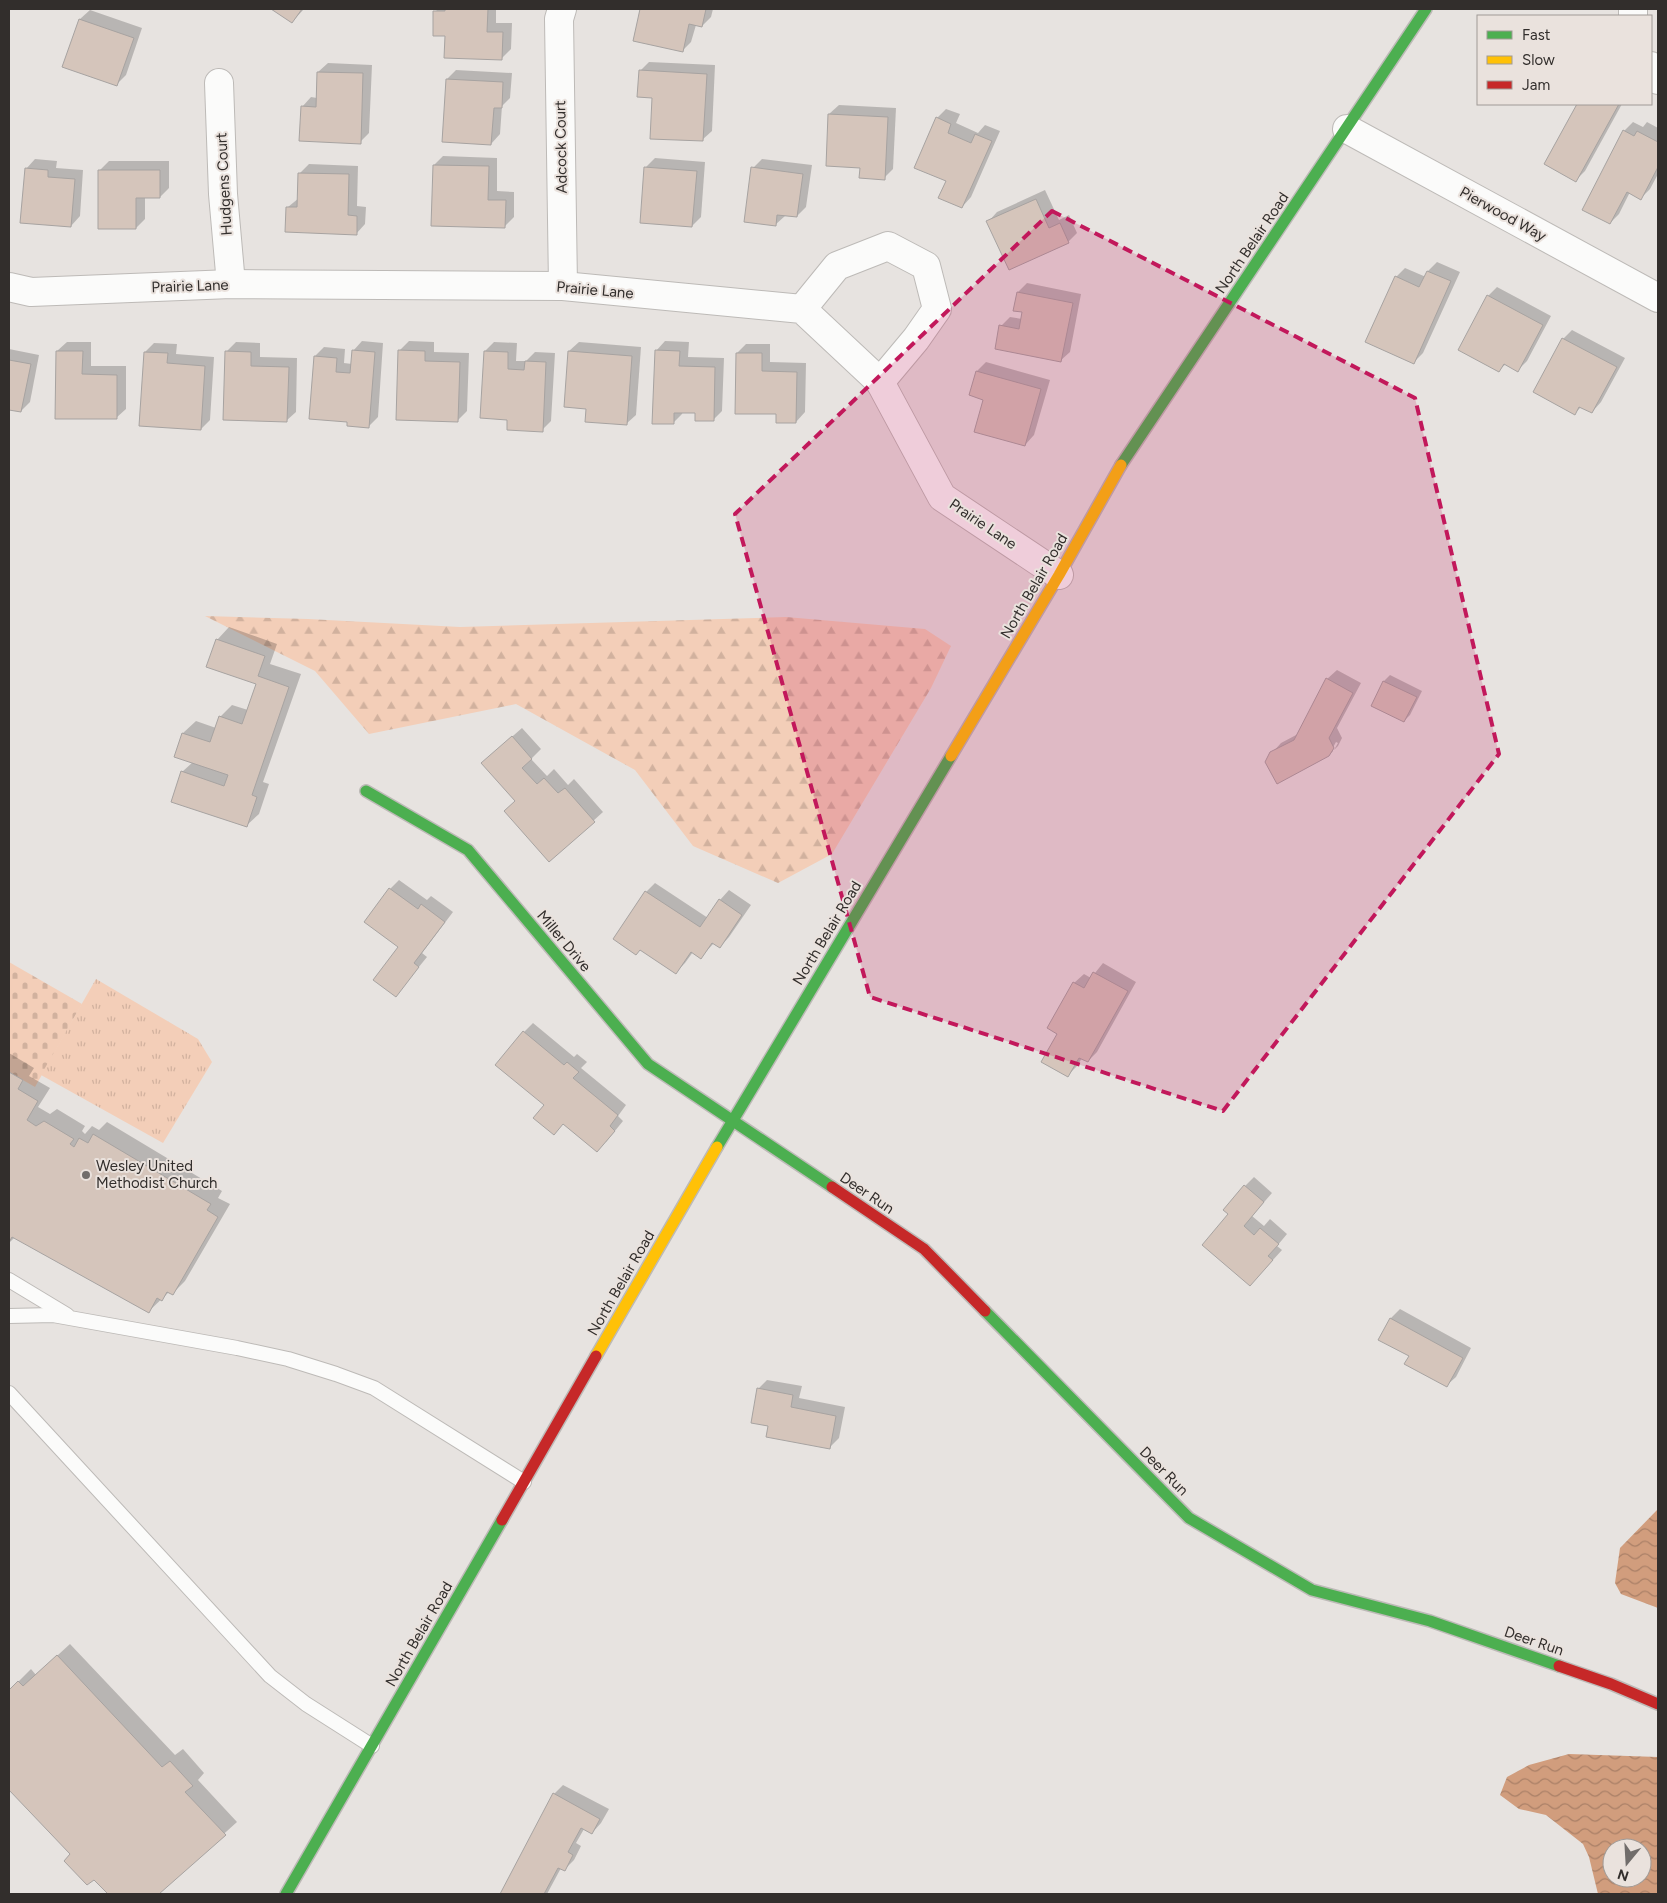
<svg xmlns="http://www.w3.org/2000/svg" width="1667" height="1903" font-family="Figtree,sans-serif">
  <defs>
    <pattern id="forest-firs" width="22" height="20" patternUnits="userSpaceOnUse" patternTransform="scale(1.25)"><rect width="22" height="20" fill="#f3ceb8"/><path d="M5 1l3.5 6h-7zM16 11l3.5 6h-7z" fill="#d1b19e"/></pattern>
    <pattern id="cemetery-stones" width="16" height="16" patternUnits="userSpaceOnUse" patternTransform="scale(1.25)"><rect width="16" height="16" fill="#f3ceb8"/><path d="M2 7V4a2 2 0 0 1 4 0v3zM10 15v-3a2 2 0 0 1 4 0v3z" fill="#d1b19e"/></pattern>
    <pattern id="park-tufts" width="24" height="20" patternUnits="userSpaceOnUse" patternTransform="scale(1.25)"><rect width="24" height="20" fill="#f3ceb8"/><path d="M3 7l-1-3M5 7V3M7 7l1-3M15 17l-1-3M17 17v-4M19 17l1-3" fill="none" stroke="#d1b19e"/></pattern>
    <pattern id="water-waves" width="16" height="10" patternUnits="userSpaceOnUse" patternTransform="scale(1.25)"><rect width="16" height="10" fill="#d19d7d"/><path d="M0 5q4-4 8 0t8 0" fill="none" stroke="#aa8067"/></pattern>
  </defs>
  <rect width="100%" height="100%" fill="#e7e3e0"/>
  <path fill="url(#forest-firs)" d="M 205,616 L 308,619 L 460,627 L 786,617 L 925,629 L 951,646 L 931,688 L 832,854 L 778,883 L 693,846 L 635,770 L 516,704 L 369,734 L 315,671 Z"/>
  <path fill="url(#cemetery-stones)" d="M 9,962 L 82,1004 L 35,1087 L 9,1072 Z"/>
  <path fill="url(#park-tufts)" d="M 96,979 L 198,1039 L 212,1062 L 163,1143 L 41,1075 Z"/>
  <g fill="url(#water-waves)" fill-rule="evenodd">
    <path d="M 1658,1509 L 1658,1608 L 1621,1594 L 1615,1583 L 1620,1548 Z"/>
    <path d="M 1569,1754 L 1658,1757 L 1658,1894 L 1598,1894 L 1589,1857 L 1583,1844 L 1546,1815 L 1519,1809 L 1500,1795 L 1507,1777 L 1529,1765 ZM 1612,1848 L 1642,1848 L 1642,1878 L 1612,1878 Z"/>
  </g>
  <g fill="#0003">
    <path d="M 274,9 L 304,9 L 292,22 Z"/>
    <path d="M 438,9 L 496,9 L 496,23 L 512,23 L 511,49 L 502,58 L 446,35 L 435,12 Z"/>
    <path d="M 642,9 L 713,9 L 711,17 L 702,26 L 696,25 L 691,42 L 682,51 L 634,40 Z"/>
    <path d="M 90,10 L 142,28 L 126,75 L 117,84 L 64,66 L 80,19 Z"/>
    <path d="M 649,62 L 715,65 L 712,131 L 702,140 L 654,96 L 640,71 Z"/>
    <path d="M 328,63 L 372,65 L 369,133 L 360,142 L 302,107 L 311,97 L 317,98 L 318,72 Z"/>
    <path d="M 456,70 L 512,73 L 510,98 L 502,106 L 500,134 L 491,144 L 447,79 Z"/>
    <path d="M 1578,104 L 1622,104 L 1585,171 L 1576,180 L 1546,163 Z"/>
    <path d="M 839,105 L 896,108 L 893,169 L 884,178 L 861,166 L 829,114 Z"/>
    <path d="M 946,109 L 960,114 L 956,123 L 978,133 L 985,125 L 1000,131 L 971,197 L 962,207 L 947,180 L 937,118 Z"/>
    <path d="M 1633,122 L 1643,127 L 1647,122 L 1658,128 L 1658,174 L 1650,189 L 1641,198 L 1630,192 L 1619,214 L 1610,223 L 1624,131 Z"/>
    <path d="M 443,156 L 497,158 L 497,191 L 514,192 L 514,217 L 505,226 L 434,165 Z"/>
    <path d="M 655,158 L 705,162 L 701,217 L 692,226 L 646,167 Z"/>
    <path d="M 35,159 L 57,161 L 56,168 L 83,170 L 80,216 L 71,226 L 26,169 Z"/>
    <path d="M 762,159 L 812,165 L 806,207 L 797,216 L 785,216 L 775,225 L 753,168 Z"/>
    <path d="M 109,161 L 169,161 L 169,188 L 160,197 L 145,197 L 145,219 L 136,228 L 100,170 Z"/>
    <path d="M 309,164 L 358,166 L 357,206 L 366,207 L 365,224 L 356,234 L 288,207 L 299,198 L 300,173 Z"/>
    <path d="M 1045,190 L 1059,220 L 1069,215 L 1077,233 L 1068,242 L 988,222 L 997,212 Z"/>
    <path d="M 1437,262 L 1460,272 L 1423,353 L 1414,362 L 1396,277 L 1405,268 L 1426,277 L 1428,271 Z"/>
    <path d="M 1027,283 L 1081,294 L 1070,352 L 1060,361 L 1001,326 L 1010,317 L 1022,319 L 1024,311 L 1018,292 Z"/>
    <path d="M 1497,287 L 1551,316 L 1527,361 L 1518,370 L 1506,364 L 1499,370 L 1488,296 Z"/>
    <path d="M 1572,330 L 1625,358 L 1601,402 L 1592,412 L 1582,406 L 1575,413 L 1563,339 Z"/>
    <path d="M 362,341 L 383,343 L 378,417 L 369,426 L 315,356 L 324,347 L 345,349 L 344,363 L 352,364 L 353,351 Z"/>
    <path d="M 409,341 L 434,342 L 434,352 L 469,353 L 467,411 L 458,420 L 399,351 Z"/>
    <path d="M 665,341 L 689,342 L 688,357 L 724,358 L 722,411 L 713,420 L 697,412 L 683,411 L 682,414 L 673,423 L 656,351 Z"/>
    <path d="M 67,342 L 91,342 L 91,366 L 126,366 L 126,409 L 116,418 L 57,351 Z"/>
    <path d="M 236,342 L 260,343 L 260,357 L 297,358 L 296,412 L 286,421 L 227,351 Z"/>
    <path d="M 494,342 L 517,343 L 516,361 L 526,361 L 535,352 L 555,353 L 551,421 L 542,430 L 485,351 Z"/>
    <path d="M 579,342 L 641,347 L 636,415 L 626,424 L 587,408 L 569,351 Z"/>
    <path d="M 154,343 L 177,344 L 176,354 L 214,357 L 210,420 L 201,429 L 145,352 Z"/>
    <path d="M 746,344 L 770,344 L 770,362 L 806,363 L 805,412 L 796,422 L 778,413 L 737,353 Z"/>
    <path d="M 9,349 L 39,355 L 30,402 L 21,411 L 9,409 Z"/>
    <path d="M 986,362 L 1050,380 L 1034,435 L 1025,445 L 977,371 Z"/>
    <path d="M 229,627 L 277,644 L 270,664 L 301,674 L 263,782 L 269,784 L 259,814 L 246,826 L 182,772 L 193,762 L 176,756 L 183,733 L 196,721 L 216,728 L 220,717 L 232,705 L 248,710 L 258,683 L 217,640 Z"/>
    <path d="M 1337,670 L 1361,683 L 1337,728 L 1342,738 L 1338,746 L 1334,750 L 1338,743 L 1336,742 L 1331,751 L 1333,751 L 1329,755 L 1272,753 L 1281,743 L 1298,734 L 1327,679 Z"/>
    <path d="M 1390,675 L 1422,691 L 1410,715 L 1404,721 L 1372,705 L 1384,681 Z"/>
    <path d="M 522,728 L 541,749 L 531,759 L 547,776 L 554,769 L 568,785 L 574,779 L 603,812 L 549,861 L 492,754 Z"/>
    <path d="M 399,880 L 427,900 L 431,896 L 453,912 L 422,953 L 427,957 L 396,995 L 400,947 L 366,921 L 390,889 Z"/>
    <path d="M 655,883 L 708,918 L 720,900 L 729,890 L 751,905 L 729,937 L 720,947 L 714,943 L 701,957 L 693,952 L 685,963 L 676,972 L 641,949 L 646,892 Z"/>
    <path d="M 1103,963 L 1136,982 L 1097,1052 L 1088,1061 L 1082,1058 L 1077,1066 L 1068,1075 L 1059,1033 L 1074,983 L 1084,974 L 1091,978 Z"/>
    <path d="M 533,1023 L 574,1057 L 577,1054 L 587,1062 L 581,1068 L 626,1105 L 618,1116 L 623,1121 L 606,1142 L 546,1105 L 524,1032 Z"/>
    <path d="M 9,1053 L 34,1068 L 29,1076 L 50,1088 L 38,1107 L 50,1114 L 57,1109 L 85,1126 L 82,1131 L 85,1134 L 92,1126 L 99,1130 L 107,1122 L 222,1191 L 218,1198 L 230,1204 L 185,1281 L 172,1294 L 169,1292 L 148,1312 L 15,1237 L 9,1243 Z"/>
    <path d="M 1254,1177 L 1272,1193 L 1252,1216 L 1264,1226 L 1270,1219 L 1287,1234 L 1277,1246 L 1282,1250 L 1250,1285 L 1230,1214 L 1245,1186 Z"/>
    <path d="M 1400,1309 L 1471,1348 L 1456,1377 L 1446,1386 L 1410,1356 L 1380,1339 L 1391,1318 Z"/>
    <path d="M 767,1380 L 802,1386 L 799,1398 L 845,1407 L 839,1438 L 830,1447 L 770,1425 L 758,1389 Z"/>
    <path d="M 70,1644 L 175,1755 L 183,1749 L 204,1773 L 198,1780 L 237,1822 L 157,1894 L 110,1894 L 9,1788 L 9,1691 L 31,1669 L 36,1675 Z"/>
    <path d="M 563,1785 L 609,1809 L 601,1823 L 592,1833 L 584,1829 L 576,1843 L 581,1846 L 574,1860 L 565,1869 L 561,1868 L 547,1894 L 501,1894 L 554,1794 Z"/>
  </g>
  <g fill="#d5c5bb" stroke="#a7a3a1">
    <path d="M 271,9 L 302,9 L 292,23 Z"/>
    <path d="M 445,9 L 488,9 L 487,32 L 503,32 L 502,60 L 444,58 L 445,36 L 433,36 L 433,11 L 445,11 Z"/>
    <path d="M 640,9 L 706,9 L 702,27 L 689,24 L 683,52 L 633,41 Z"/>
    <path d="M 79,19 L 134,38 L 117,86 L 62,67 Z"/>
    <path d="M 639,70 L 707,74 L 703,141 L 650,139 L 652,98 L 637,97 Z"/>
    <path d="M 317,72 L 363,73 L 361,144 L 299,141 L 301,106 L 316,107 Z"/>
    <path d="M 446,79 L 503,82 L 502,108 L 494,108 L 491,145 L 442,142 Z"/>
    <path d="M 1577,104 L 1619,104 L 1576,182 L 1544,164 Z"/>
    <path d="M 828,114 L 888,117 L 885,180 L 859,178 L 860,168 L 826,166 Z"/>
    <path d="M 936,117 L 951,124 L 948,133 L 971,143 L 975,134 L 992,141 L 962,208 L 938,198 L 946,181 L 914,168 Z"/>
    <path d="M 1623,130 L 1634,136 L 1637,131 L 1658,142 L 1658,167 L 1641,200 L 1627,192 L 1610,224 L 1582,210 Z"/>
    <path d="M 433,165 L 489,166 L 488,200 L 506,200 L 505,228 L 431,226 Z"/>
    <path d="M 644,167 L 697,171 L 692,227 L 640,223 Z"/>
    <path d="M 751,167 L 803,174 L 797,217 L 777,215 L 776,226 L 744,222 Z"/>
    <path d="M 25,168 L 48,170 L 48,177 L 75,179 L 71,227 L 20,223 Z"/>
    <path d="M 98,170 L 160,170 L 160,198 L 136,198 L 136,229 L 98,229 Z"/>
    <path d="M 298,173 L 349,174 L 348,215 L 357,216 L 357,235 L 285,232 L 286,207 L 297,207 Z"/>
    <path d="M 1036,199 L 1049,228 L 1060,223 L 1069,243 L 1009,270 L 986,221 Z"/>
    <path d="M 1427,271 L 1451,281 L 1414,364 L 1365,342 L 1395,276 L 1419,287 Z"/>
    <path d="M 1017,292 L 1073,303 L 1061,362 L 995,349 L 999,325 L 1019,329 L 1022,312 L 1013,311 Z"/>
    <path d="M 1487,295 L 1543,325 L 1518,372 L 1504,364 L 1499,372 L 1458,350 Z"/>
    <path d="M 1562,338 L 1617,367 L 1592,413 L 1579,407 L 1575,415 L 1533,392 Z"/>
    <path d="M 352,350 L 375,352 L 369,428 L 347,426 L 347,422 L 309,419 L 314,356 L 337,358 L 336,372 L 350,373 Z"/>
    <path d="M 398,350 L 425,351 L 425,361 L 460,362 L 458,422 L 396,420 Z"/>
    <path d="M 655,350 L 680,351 L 679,366 L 715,367 L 714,421 L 695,421 L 695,413 L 674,413 L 674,424 L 652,424 Z"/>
    <path d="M 56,351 L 83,351 L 82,374 L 117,375 L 117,419 L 55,419 Z"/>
    <path d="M 225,351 L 251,352 L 251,366 L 289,367 L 287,422 L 223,420 Z"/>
    <path d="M 484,351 L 508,352 L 508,369 L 524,370 L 525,361 L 546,362 L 543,432 L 507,430 L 507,420 L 480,418 Z"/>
    <path d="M 568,351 L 632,356 L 627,425 L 585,422 L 586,409 L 564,407 Z"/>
    <path d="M 144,352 L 168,353 L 167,363 L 205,366 L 201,430 L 139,426 Z"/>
    <path d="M 736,353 L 762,353 L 762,371 L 797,372 L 796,423 L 776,423 L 776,414 L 735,414 Z"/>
    <path d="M 9,360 L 31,364 L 21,412 L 9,410 Z"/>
    <path d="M 976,371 L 1041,389 L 1025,446 L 974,432 L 983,400 L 969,395 Z"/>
    <path d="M 216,639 L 265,656 L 258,676 L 289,687 L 252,795 L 257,797 L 247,827 L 171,802 L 181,771 L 224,786 L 228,775 L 174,757 L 182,733 L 210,742 L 219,716 L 242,724 L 256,684 L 206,667 Z"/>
    <path d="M 1326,678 L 1353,693 L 1329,738 L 1334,748 L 1329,756 L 1277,784 L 1265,762 L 1270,752 L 1294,740 Z"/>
    <path d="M 1383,681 L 1417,697 L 1404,722 L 1371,706 Z"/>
    <path d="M 512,736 L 532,759 L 522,768 L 537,784 L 544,778 L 558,793 L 565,788 L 595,822 L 549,862 L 504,811 L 515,801 L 481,763 Z"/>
    <path d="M 389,888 L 418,909 L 421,904 L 445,922 L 414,963 L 419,967 L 396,997 L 373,980 L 398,947 L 364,922 Z"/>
    <path d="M 645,891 L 700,927 L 719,899 L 742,915 L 720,948 L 712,943 L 701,959 L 691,952 L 676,974 L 640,950 L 636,955 L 613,939 Z"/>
    <path d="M 1093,972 L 1128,991 L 1088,1062 L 1079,1058 L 1068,1077 L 1041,1062 L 1057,1034 L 1047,1028 L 1073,982 L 1084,988 Z"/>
    <path d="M 523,1031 L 564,1065 L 567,1062 L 579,1072 L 573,1078 L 618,1115 L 610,1126 L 615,1131 L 597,1152 L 563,1124 L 554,1135 L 533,1118 L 544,1105 L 495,1065 Z"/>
    <path d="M 9,1072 L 23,1080 L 18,1089 L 38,1101 L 27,1120 L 36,1126 L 44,1121 L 74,1139 L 70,1144 L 74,1147 L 79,1138 L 88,1143 L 93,1134 L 211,1204 L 207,1210 L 218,1217 L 173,1295 L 167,1292 L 162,1301 L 157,1298 L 149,1313 L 12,1237 L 9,1242 Z"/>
    <path d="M 1244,1185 L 1264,1202 L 1244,1226 L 1254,1235 L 1260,1228 L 1279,1244 L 1268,1256 L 1273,1260 L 1250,1286 L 1202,1245 L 1228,1214 L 1223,1210 Z"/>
    <path d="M 1390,1318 L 1463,1358 L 1447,1387 L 1404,1364 L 1409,1356 L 1378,1340 Z"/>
    <path d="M 757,1388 L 793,1395 L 791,1407 L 836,1416 L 830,1449 L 766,1437 L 768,1426 L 751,1423 Z"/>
    <path d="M 57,1655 L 162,1767 L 170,1761 L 193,1786 L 185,1792 L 226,1835 L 159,1894 L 108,1894 L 94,1880 L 87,1885 L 64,1861 L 70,1854 L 9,1790 L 9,1690 L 18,1681 L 23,1686 Z"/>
    <path d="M 553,1793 L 600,1819 L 592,1834 L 581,1828 L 568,1852 L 573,1855 L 565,1871 L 558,1868 L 544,1894 L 500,1894 Z"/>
  </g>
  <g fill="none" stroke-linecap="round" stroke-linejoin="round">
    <g stroke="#bdbab7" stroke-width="16">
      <g id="lane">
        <path d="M 9,1280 L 67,1315"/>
        <path d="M 9,1316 L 53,1315 L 237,1348 L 288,1359 L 336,1374 L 374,1388 L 524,1482"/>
        <path d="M 9,1393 L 270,1676 L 306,1704 L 372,1746"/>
      </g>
    </g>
    <g stroke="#bdbab7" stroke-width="30">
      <g id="street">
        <path d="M 562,9 L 559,19 L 563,286"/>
        <path d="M 1633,9 L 1633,16"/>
        <path d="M 1651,66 L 1658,80"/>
        <path d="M 219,83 L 223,194 L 231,284"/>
        <path d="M 1347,129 L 1658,298"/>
        <path d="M 9,287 L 31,292 L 231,284 L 563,286 L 802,309 L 880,382 L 942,497 L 1059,575"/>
        <path d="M 802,309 L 837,266 L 888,246 L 926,266 L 937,309 L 916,339 L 880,382"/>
      </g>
    </g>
    <g stroke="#bdbab7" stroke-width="14">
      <g id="fast">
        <path d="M 1121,465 L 1426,9"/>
        <path d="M 366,791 L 468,850 L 648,1064 L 832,1187"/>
        <path d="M 717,1147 L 951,756"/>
        <path d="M 985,1311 L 1189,1518 L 1312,1590 L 1430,1621 L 1559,1666"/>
        <path d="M 286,1894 L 502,1520"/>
      </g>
    </g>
    <g stroke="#bdbab7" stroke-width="14">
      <g id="slow">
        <path d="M 951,756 L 1059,575 L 1121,465"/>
        <path d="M 596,1356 L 717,1147"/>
      </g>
    </g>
    <g stroke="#bdbab7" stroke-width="14">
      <g id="jam">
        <path d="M 832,1187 L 924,1249 L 985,1311"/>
        <path d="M 502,1520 L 596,1356"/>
        <path d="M 1559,1666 L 1611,1684 L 1658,1704"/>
      </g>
    </g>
    <use href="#lane" stroke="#fbfbfa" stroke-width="14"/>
    <use href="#street" stroke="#fbfbfa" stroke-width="28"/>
    <use href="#fast" stroke="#4caf50" stroke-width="11"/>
    <use href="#slow" stroke="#ffc107" stroke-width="11"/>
    <use href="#jam" stroke="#c62828" stroke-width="11"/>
  </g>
  <path fill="#c2185b" fill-opacity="0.2" stroke="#c2185b" stroke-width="4" stroke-dasharray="10 6" stroke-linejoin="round" d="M 1052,211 L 1415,398 L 1499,754 L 1223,1111 L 870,997 L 735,514 Z"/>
  <circle fill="#716d6b" stroke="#eae2dd" stroke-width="2" cx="86" cy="1175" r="5"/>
  <g text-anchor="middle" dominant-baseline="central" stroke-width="4" stroke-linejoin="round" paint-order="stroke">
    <g font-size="15" fill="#322e2c" stroke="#eae2dd">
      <text transform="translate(561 147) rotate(-91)">Adcock Court</text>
      <text transform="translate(224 184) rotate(-93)">Hudgens Court</text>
      <text transform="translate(1503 214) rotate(29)">Pierwood Way</text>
      <text transform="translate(1252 243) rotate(-56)">North Belair Road</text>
      <text transform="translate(190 286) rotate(-2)">Prairie Lane</text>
      <text transform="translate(595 290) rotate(5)">Prairie Lane</text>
      <text transform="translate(983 524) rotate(34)">Prairie Lane</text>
      <text transform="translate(1034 586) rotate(-60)">North Belair Road</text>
      <text transform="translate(827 933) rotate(-59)">North Belair Road</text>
      <text transform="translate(564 941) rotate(50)">Miller Drive</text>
      <text transform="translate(867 1193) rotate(34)">Deer Run</text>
      <text transform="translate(621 1283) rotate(-60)">North Belair Road</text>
      <text transform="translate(1164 1471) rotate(45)">Deer Run</text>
      <text transform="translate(419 1634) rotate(-60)">North Belair Road</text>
      <text transform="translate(1534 1641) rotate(19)">Deer Run</text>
    </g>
    <g font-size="15" fill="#322e2c" stroke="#eae2dd" text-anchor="start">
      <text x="96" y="1166">Wesley United<tspan x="96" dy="17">Methodist Church</tspan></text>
    </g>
  </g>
  <rect width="1667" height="1903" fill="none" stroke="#322e2c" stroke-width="20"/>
  <rect x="1477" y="15" width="175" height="90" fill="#eae2dd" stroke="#a09a96"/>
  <rect x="1487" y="31" width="25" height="8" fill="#4caf50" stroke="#a09a96"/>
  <text x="1522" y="40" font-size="15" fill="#322e2c">Fast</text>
  <rect x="1487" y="56" width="25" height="8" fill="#ffc107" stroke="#a09a96"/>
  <text x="1522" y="65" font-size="15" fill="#322e2c">Slow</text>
  <rect x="1487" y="81" width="25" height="8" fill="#c62828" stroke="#a09a96"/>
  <text x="1522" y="90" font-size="15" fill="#322e2c">Jam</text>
  <g transform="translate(1627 1863) rotate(198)"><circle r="24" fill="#eae2dd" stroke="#a09a96"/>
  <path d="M0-4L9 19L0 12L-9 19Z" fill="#716d6b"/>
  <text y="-8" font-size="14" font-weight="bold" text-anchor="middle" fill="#322e2c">N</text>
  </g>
</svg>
